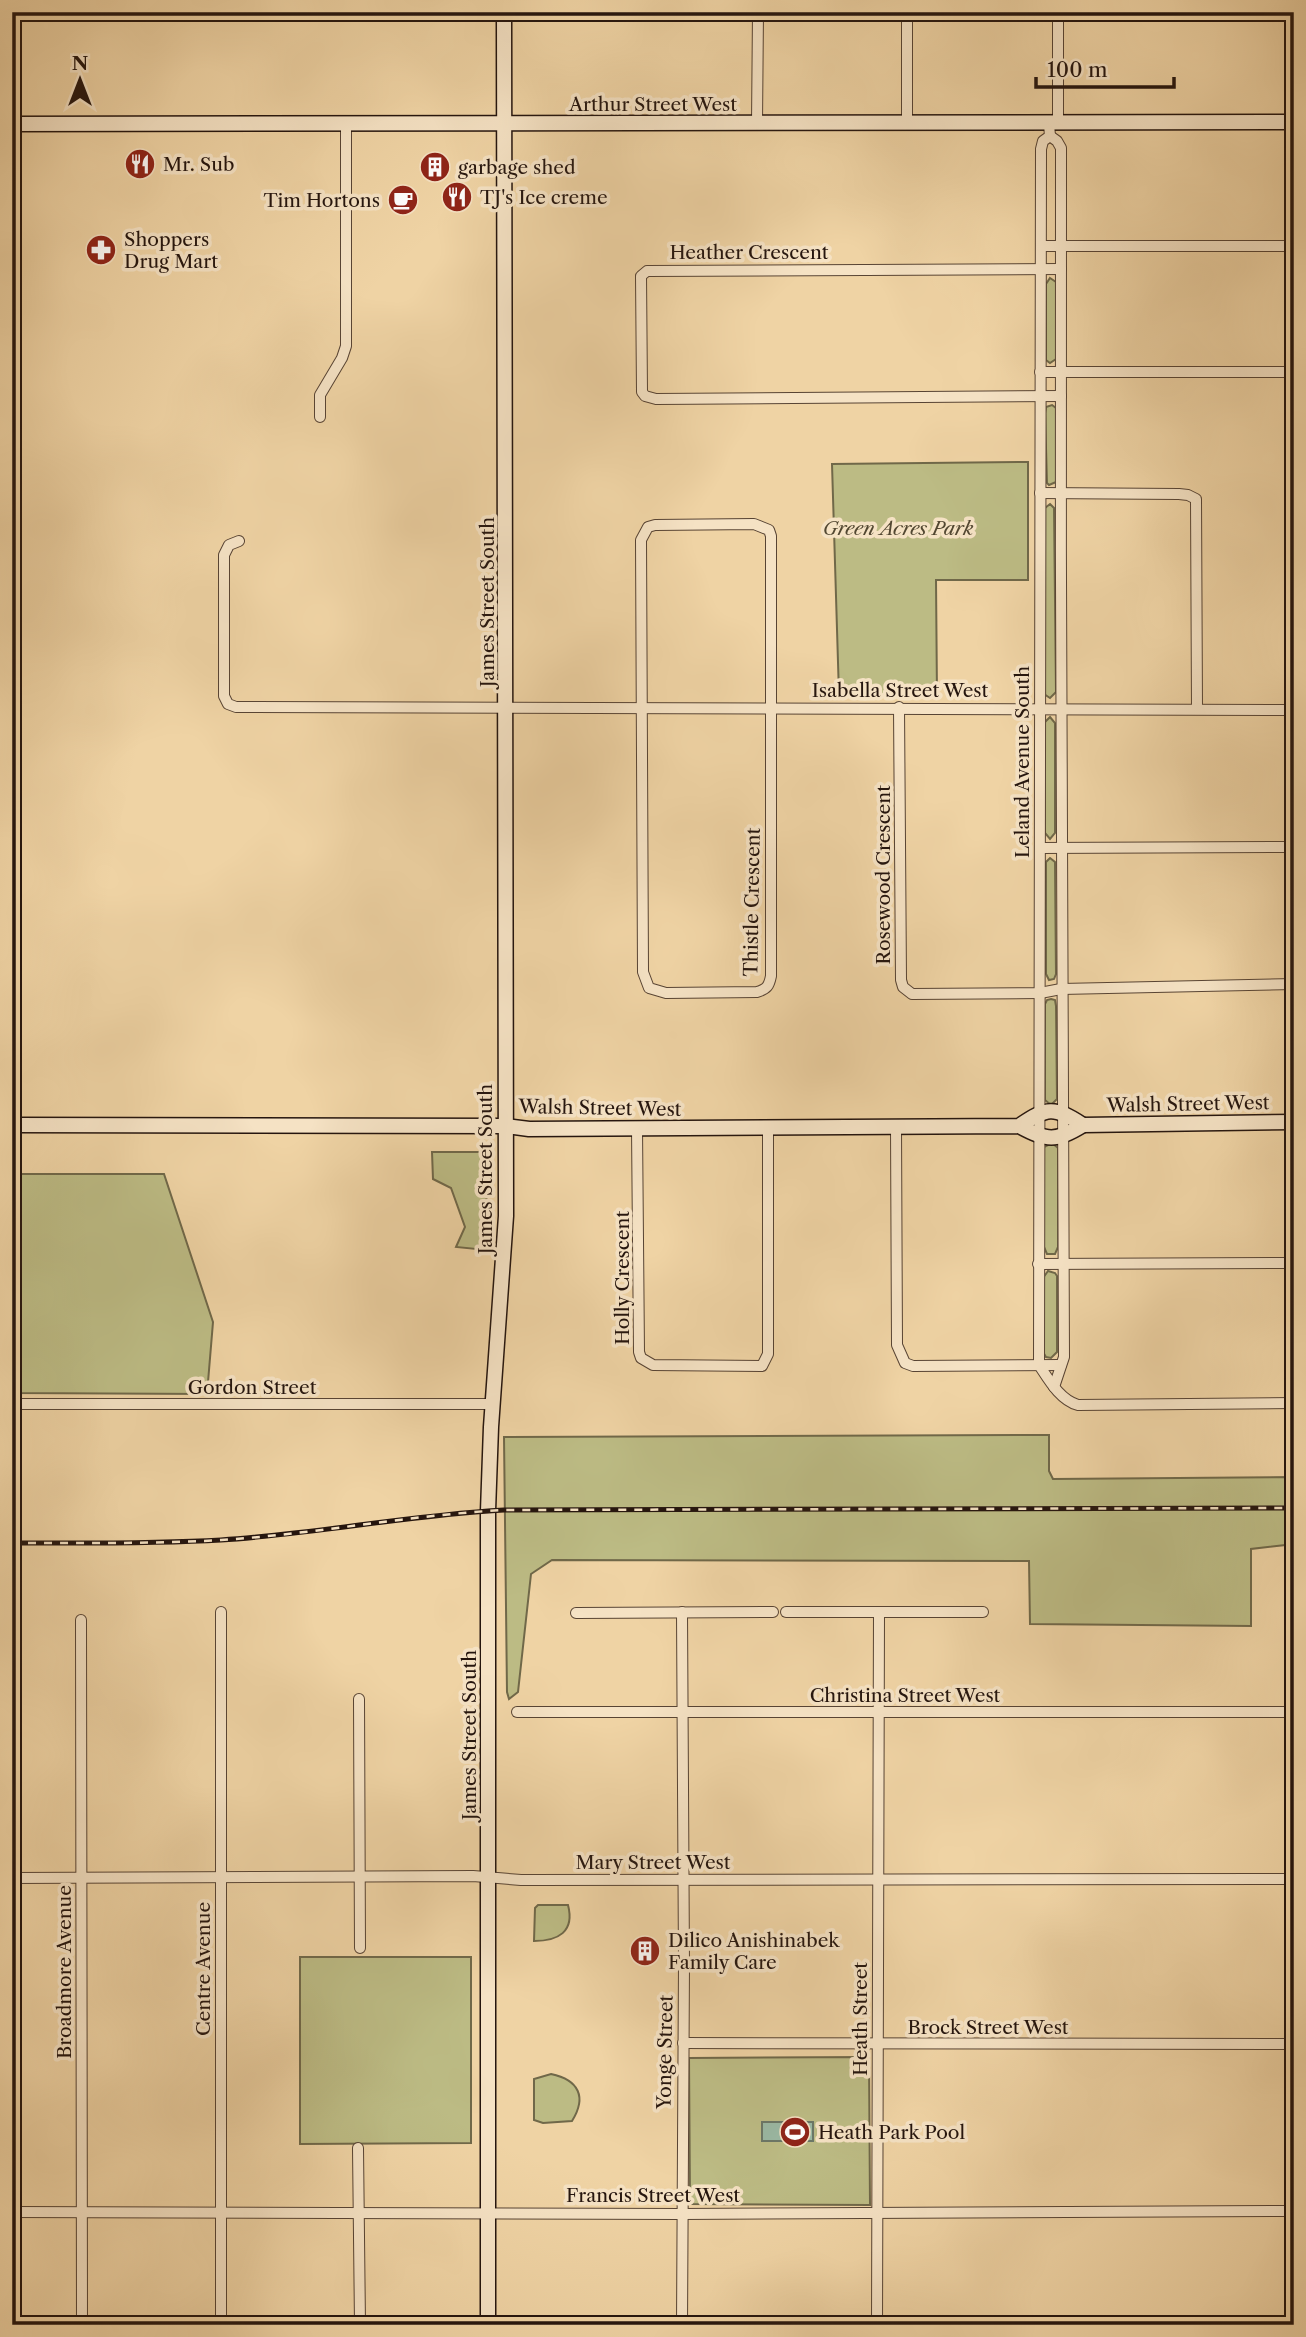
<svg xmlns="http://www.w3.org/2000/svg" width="1306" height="2337" font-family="'Libre Caslon Text',serif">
  <rect width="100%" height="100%" fill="#efd3a4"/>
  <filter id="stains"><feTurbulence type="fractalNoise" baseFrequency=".00286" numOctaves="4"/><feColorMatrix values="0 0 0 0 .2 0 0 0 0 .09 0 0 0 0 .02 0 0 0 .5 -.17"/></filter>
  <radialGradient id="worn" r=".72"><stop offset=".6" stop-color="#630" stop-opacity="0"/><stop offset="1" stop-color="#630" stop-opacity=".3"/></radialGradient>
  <g fill="#bcbb84" stroke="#706849" stroke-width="2">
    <path d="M 1050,278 L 1056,282 L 1056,359 L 1050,363 L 1046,360 L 1046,284 Z"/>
    <path d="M 1052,405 L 1056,408 L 1056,482 L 1049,485 L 1047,483 L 1045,413 L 1046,407 Z"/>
    <path d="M 1028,462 L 1028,580 L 936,580 L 937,695 L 839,695 L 832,464 Z"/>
    <path d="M 1050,504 L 1054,508 L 1056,692 L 1050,698 L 1044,694 L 1045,508 Z"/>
    <path d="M 1050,717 L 1055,723 L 1055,833 L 1050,839 L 1045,833 L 1044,723 Z"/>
    <path d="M 1050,858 L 1055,862 L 1056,974 L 1054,979 L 1049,980 L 1046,974 L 1046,862 Z"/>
    <path d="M 1051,999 L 1055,1000 L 1056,1006 L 1057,1099 L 1051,1105 L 1045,1100 L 1045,1004 L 1047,1000 Z"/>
    <path d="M 1052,1143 L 1058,1148 L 1058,1247 L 1055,1254 L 1047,1254 L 1044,1247 L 1044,1147 Z"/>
    <path d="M 432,1152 L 487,1152 L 486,1250 L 456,1247 L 465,1227 L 451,1188 L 433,1179 Z"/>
    <path d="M 12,1174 L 164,1174 L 213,1322 L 207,1394 L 12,1393 Z"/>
    <path d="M 1048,1271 L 1055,1273 L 1057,1276 L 1057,1352 L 1051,1358 L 1046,1357 L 1043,1352 L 1043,1278 Z"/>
    <path d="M 1049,1435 L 1049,1471 L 1053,1479 L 1294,1477 L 1294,1544 L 1251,1549 L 1251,1626 L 1030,1624 L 1029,1561 L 552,1560 L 531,1574 L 518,1692 L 509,1699 L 507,1692 L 504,1437 Z"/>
    <path d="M 538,1905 L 568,1905 C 575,1932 558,1941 534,1941 L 535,1908 Z"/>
    <path d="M 300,1957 L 471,1957 L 471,2143 L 300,2144 Z"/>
    <path d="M 869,2057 L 870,2205 L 690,2204 L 689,2058 Z"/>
    <path d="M 551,2074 C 579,2080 587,2097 572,2121 L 543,2123 L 534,2120 L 534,2079 Z"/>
  </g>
  <rect fill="#9ab8a3" stroke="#6b7767" stroke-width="2" x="762" y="2122" width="51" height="19"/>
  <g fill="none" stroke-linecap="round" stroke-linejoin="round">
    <g stroke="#584434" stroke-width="12">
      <g id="street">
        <path d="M 907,12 L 907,124"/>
        <path d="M 757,123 L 758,12"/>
        <path d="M 1049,124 L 1050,136 L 1043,141 L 1041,149 L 1039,1365 C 1049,1380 1060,1400 1078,1405 L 1294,1403"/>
        <path d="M 1058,124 L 1058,12"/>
        <path d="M 1050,136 L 1057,141 L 1061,148 C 1061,551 1060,954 1064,1357 L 1054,1387"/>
        <path d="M 1041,246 L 1294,246"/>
        <path d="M 1061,269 L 647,271 L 641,276 L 642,392 L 645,396 L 656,399 L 1061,396"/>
        <path d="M 1040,372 L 1294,372"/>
        <path d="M 320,417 L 320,395 L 342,358 L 346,346 L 346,124"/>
        <path d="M 1040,493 L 1179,494 L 1188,495 L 1196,499 L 1197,708"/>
        <path d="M 754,524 L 769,530 L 771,536 L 771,976 C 769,986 767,989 757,992 L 666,993 L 649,988 L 643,972 L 641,540 L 648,527 L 655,525 Z"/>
        <path d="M 239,541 L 229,545 L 224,555 L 224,696 L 228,704 L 236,707 L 1294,710"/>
        <path d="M 899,707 L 901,980 L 903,987 L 912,994 L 1040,993 L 1061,989 L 1294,984"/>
        <path d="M 1040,848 L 1294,847"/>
        <path d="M 896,1127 L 897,1345 L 905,1363 L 913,1366 L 1061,1365"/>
        <path d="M 637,1128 L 639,1352 L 641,1358 L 653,1365 L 762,1366 L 768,1354 L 768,1128"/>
        <path d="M 1038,1264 L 1294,1263"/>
        <path d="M 12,1404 L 492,1404"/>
        <path d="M 682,1612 L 684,1964 L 682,2325"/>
        <path d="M 786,1612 L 983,1612"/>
        <path d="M 576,1613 L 773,1612"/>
        <path d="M 81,1620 L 82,2325"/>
        <path d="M 359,1699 L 360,1948"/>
        <path d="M 517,1712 L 1294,1712"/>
        <path d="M 12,1878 L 473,1876 L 521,1880 L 1294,1879"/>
        <path d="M 683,2043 L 1294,2044"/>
        <path d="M 358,2148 L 360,2325"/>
        <path d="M 12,2212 L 682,2214 L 1294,2211"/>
        <path d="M 221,2325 L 221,1612"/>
        <path d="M 877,2325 L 879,1613"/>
      </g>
    </g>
    <g stroke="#25150e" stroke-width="17">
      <g id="secondary">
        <path d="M 12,124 L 1294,122"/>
        <path d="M 12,1125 L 506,1126 L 529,1129 L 1019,1126 C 1047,1141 1056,1142 1083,1125 C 1054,1106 1047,1107 1019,1126"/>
        <path d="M 1083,1125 L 1294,1122"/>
        <path d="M 488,2325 L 488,1511 L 491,1427 L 506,1216 L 504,12"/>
      </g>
    </g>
    <use href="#street" stroke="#f5e2c4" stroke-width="10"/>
    <use href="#secondary" stroke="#f5e2c4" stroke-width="14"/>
    <g stroke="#25150e" stroke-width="5">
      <path id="rail" d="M 12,1543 C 82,1543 152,1544 221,1540 C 316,1534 409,1515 504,1510 L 1294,1508"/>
    </g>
    <use href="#rail" stroke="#f5e2c4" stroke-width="2.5" stroke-dasharray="8" stroke-linecap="butt"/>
  </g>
  <defs>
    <g id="restaurant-disc" transform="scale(1.575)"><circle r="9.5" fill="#8f2418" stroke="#f5e2c4"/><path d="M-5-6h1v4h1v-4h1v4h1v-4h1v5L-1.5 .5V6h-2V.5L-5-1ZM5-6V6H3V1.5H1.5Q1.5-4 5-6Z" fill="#fff"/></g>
    <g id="building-disc" transform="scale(1.575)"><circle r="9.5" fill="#8f2418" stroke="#f5e2c4"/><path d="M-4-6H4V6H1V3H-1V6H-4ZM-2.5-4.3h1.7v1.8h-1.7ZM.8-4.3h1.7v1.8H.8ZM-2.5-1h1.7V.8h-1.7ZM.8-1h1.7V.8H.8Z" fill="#fff"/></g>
    <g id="cafe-disc" transform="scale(1.575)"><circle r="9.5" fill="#8f2418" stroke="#f5e2c4"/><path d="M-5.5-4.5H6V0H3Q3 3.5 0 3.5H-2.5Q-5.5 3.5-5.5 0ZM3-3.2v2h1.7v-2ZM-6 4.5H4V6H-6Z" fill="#fff"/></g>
    <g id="pharmacy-disc" transform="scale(1.575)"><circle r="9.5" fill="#8f2418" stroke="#f5e2c4"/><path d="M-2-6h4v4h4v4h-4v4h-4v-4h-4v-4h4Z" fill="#fff"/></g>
    <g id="stadium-disc" transform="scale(1.575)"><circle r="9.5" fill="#8f2418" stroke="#f5e2c4"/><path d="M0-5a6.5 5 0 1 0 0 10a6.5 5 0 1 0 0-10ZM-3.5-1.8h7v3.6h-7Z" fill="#fff"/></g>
  </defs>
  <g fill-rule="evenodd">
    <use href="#restaurant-disc" x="140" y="164"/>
    <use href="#building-disc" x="435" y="167"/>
    <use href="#restaurant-disc" x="457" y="197"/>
    <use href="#cafe-disc" x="403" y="200"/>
    <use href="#pharmacy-disc" x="101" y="250"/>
    <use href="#building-disc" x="645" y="1951"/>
    <use href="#stadium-disc" x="795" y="2132"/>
  </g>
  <g text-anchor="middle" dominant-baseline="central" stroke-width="7" stroke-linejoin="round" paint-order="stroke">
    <g font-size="19" fill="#25150e" stroke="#f5e2c4">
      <text x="653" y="104">Arthur Street West</text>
      <text x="749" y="252">Heather Crescent</text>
      <text transform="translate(487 602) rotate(-90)">James Street South</text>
      <text x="900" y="690">Isabella Street West</text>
      <text transform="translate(1022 762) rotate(-90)">Leland Avenue South</text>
      <text transform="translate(883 875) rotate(-90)">Rosewood Crescent</text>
      <text transform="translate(752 902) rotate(-89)">Thistle Crescent</text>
      <text transform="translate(1188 1104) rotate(-1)">Walsh Street West</text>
      <text transform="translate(600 1108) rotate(1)">Walsh Street West</text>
      <text transform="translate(485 1169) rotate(-90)">James Street South</text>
      <text transform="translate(622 1278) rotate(-90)">Holly Crescent</text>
      <text x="252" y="1387">Gordon Street</text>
      <text x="905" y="1695">Christina Street West</text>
      <text transform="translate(469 1735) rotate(-90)">James Street South</text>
      <text x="653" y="1862">Mary Street West</text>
      <text transform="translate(203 1969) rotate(-90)">Centre Avenue</text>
      <text transform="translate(64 1972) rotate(-90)">Broadmore Avenue</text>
      <text transform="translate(860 2019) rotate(-90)">Heath Street</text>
      <text x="988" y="2027">Brock Street West</text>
      <text transform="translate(665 2052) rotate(-89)">Yonge Street</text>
      <text x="653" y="2195">Francis Street West</text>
    </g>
    <g font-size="19" fill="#25150e" stroke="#f5e2c4" text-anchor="start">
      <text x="163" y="164">Mr. Sub</text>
      <text x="458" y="167">garbage shed</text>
      <text x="480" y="197">TJ's Ice creme</text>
      <text x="380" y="200" text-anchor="end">Tim Hortons</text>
      <text x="124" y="239">Shoppers<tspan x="124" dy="22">Drug Mart</tspan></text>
      <text x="668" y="1940">Dilico Anishinabek<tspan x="668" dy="22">Family Care</tspan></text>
      <text x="818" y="2132">Heath Park Pool</text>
    </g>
    <g font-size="19" font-style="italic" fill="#524731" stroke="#f5e2c4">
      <text x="898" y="528">Green Acres Park</text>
    </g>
  </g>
  <rect width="1306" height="2337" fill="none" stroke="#efd3a4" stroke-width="42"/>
  <rect x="14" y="14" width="1278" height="2309" fill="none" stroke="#25150e" stroke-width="3.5"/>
  <rect x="21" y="21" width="1264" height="2295" fill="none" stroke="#25150e" stroke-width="2"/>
  <g transform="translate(80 80)" stroke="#f5e2c4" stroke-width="5" paint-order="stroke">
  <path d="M0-5L12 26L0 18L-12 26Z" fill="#25150e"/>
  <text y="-10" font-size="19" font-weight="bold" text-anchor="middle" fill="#25150e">N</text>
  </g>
  <path d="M1036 77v10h138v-10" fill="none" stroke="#25150e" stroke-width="3.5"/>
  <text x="1047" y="77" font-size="21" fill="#25150e" stroke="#f5e2c4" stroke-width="5" paint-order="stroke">100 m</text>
  <rect width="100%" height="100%" filter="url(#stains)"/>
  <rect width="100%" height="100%" fill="url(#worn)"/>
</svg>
